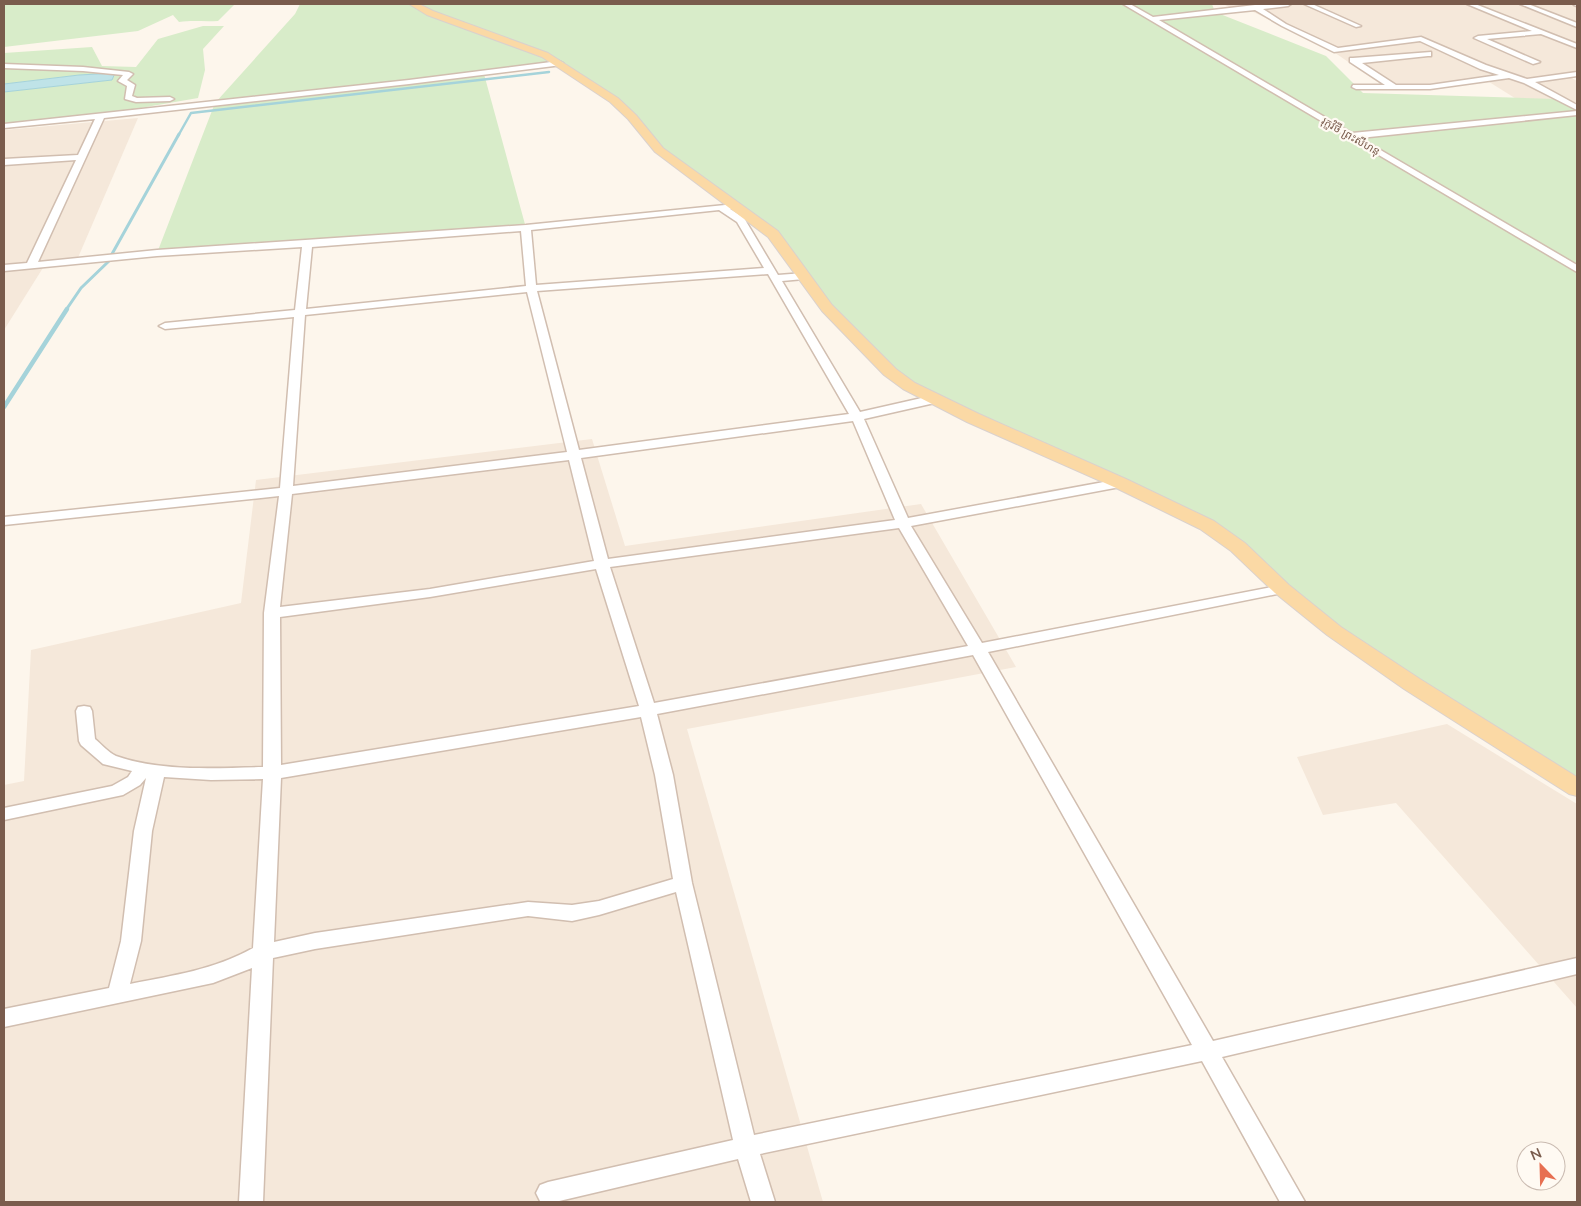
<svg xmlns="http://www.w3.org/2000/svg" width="1581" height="1206" font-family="Mulish,'Noto Sans Khmer',sans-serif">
  <rect width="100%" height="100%" fill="#fdf6ec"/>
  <g fill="#f5e8da">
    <path d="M 1223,4 L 1577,4 L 1577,74 L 1568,76 L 1577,81 L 1577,102 L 1526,105 L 1486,80 L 1443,86 L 1386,88 L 1328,48 L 1245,8 L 1234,9 Z"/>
    <path d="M 138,118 L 77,260 L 46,263 L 4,330 L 4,130 Z"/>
    <path d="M 592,439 L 625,546 L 921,504 L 1016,667 L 687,729 L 823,1202 L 4,1202 L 4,785 L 24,781 L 31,650 L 241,603 L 256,480 Z"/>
    <path d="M 1447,724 L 1577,804 L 1577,1008 L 1396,803 L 1323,815 L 1297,757 Z"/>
  </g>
  <g fill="#d8ecc9">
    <path d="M 4,4 L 235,4 L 218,21 C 203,22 194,20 179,22 L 173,15 L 138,31 L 4,47 Z"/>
    <path d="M 300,4 L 1212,4 L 1215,12 L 1326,56 L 1363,93 L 1556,99 L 1577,107 L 1577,788 L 1412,684 L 1238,547 L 909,386 L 827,308 L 773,234 L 659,150 L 632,118 L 559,63 L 484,74 L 526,228 L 157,253 L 215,103 L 295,14 Z"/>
    <path d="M 203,26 L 224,26 L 203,49 L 205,70 L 198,98 L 123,111 L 4,124 L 4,92 L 112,80 L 115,73 L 79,75 L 4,84 L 4,53 L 92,47 L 102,66 L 136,67 L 158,39 Z"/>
  </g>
  <path fill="#bfe3e8" stroke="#a5d3da" d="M 115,73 L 112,80 L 4,92 L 4,84 L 79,75 Z"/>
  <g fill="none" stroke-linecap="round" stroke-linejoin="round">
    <path stroke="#a5d3da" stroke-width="2.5" d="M 178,136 L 191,113 L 549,72"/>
    <g stroke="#a5d3da" stroke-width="3">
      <path d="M 112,254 L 179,134"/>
      <path d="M 66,310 L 81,288 L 109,261"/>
    </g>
    <path stroke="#a5d3da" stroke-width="4.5" d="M 4,407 L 67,309"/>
    <g stroke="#d1beb0" stroke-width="3">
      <g id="minor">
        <path d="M 1123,4 L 1130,4 L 1153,17 L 1255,5 L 1291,4 L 1288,6 L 1263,9 L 1286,24 L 1338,48 L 1421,37 L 1486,65 L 1527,79 L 1577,72 L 1577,76 L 1535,82 L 1577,105 L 1577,110 L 1524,83 L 1509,78 L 1430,89 L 1356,89 L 1352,87 L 1353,85 L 1385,85 L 1350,62 L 1350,58 L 1353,58 L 1431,52 L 1431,56 L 1428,56 L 1362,63 L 1396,85 L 1430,85 L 1499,75 L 1480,69 L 1420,41 L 1334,52 L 1282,26 L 1255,10 L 1159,20 L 1352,133 L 1577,111 L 1577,115 L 1360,138 L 1577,265 L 1577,272 Z"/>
        <path d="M 1304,4 L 1312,4 L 1361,26 L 1356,27 Z"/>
        <path d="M 1467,4 L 1475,4 L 1577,44 L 1577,48 L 1541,34 L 1487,39 L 1540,62 L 1533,64 L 1474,38 L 1478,36 L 1532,31 Z"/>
        <path d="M 1520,4 L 1528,4 L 1577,23 L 1577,27 Z"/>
        <path d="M 1573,4 L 1577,4 L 1577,6 L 1574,5 Z"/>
        <path d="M 559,61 L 563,63 L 562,65 L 409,84 L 104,118 L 38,262 L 157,250 L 526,225 L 735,204 L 735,208 L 730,209 L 744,218 L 778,275 L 804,273 L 809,276 L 804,279 L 782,281 L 860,412 L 935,395 L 941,399 L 939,402 L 864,419 L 908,518 L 1120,479 L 1127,483 L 1120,487 L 911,526 L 982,643 L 1282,585 L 1287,586 L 1289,589 L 1287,592 L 1282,593 L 988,652 L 1213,1041 L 1577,958 L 1577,974 L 1222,1057 L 1305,1202 L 1280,1202 L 1202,1061 L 760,1154 L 775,1202 L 751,1202 L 738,1159 L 555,1202 L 540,1201 L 536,1193 L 540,1185 L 548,1182 L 733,1140 L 676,892 L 599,915 L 572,921 L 528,916 L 315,949 L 273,958 L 263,1202 L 239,1202 L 252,968 L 213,983 L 4,1027 L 4,1009 L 109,988 L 121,941 L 134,831 L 146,778 L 140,785 L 123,795 L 4,820 L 4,808 L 112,786 L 128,777 L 132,771 L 103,764 L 81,745 L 79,741 L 76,711 L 78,707 L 84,706 L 90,707 L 92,711 L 95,739 C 101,744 109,753 116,756 C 162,772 216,768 263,767 L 264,613 L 279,496 L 4,525 L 4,517 L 280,488 L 294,317 L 165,329 L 159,326 L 165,323 L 295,310 L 302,247 L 157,256 L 4,271 L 4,265 L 27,263 L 76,160 L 4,165 L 4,159 L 78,155 L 95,119 L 4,128 L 4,124 L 409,80 ZM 719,210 L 737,222 L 764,268 L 536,285 L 531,230 ZM 521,231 L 526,286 L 306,309 L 312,247 ZM 768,274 L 849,414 L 579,450 L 537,291 ZM 527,292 L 567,452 L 293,486 L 305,315 ZM 853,421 L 895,520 L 608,559 L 581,458 ZM 569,460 L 594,561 L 430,589 L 280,607 L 292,494 ZM 899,528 L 968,646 L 654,703 L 610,567 ZM 596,569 L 639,706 L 281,765 L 280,617 L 430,597 ZM 973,655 L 1192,1045 L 754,1135 L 692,883 L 673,775 L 657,714 ZM 641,717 L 655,775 L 673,879 L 599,901 L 572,905 L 528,902 L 315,933 L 274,942 L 281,778 ZM 164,777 L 211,780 L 263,779 L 253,948 C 213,970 175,975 130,984 L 141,941 L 152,831 Z"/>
        <path d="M 4,64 L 83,67 L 129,72 L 133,74 L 127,80 L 135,85 L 132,96 L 137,98 L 170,97 L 174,99 L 170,101 L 136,102 L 125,99 L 127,86 L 118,81 L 123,75 L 83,71 L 4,68 Z"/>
      </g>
    </g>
    <g stroke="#dad1cd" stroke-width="2">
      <path id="major" d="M 409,4 L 419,4 L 433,11 L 548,53 L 618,98 L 636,115 L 663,148 L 778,231 L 832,305 L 896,369 L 915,383 L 979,414 L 1126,479 L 1214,521 L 1245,543 L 1289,585 L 1341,627 L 1420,679 L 1577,777 L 1577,796 L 1569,794 L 1404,689 L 1327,635 L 1275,593 L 1231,551 L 1200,529 L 1114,487 L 967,422 L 903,389 L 884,375 L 822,311 L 768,237 L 655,152 L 628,119 L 610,102 L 542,57 L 427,15 Z"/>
    </g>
    <use href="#minor" fill="#fff" fill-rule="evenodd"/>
    <use href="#major" fill="#fbd9a5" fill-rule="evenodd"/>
  </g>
  <g text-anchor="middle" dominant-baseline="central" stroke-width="4.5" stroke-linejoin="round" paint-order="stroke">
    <g font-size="11" fill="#7a5c4d" stroke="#fffaf3">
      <text transform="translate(1351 136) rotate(30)">រុក្ខវិថី ព្រះសីហនុ</text>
    </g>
  </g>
  <rect width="1581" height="1206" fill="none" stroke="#7a5c4d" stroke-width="10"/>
  <g transform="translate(1541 1166) rotate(337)"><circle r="24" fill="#fffaf3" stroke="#cabbb1"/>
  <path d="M0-4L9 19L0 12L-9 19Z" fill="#e76f51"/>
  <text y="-8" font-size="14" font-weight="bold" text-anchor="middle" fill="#7a5c4d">N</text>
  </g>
</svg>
